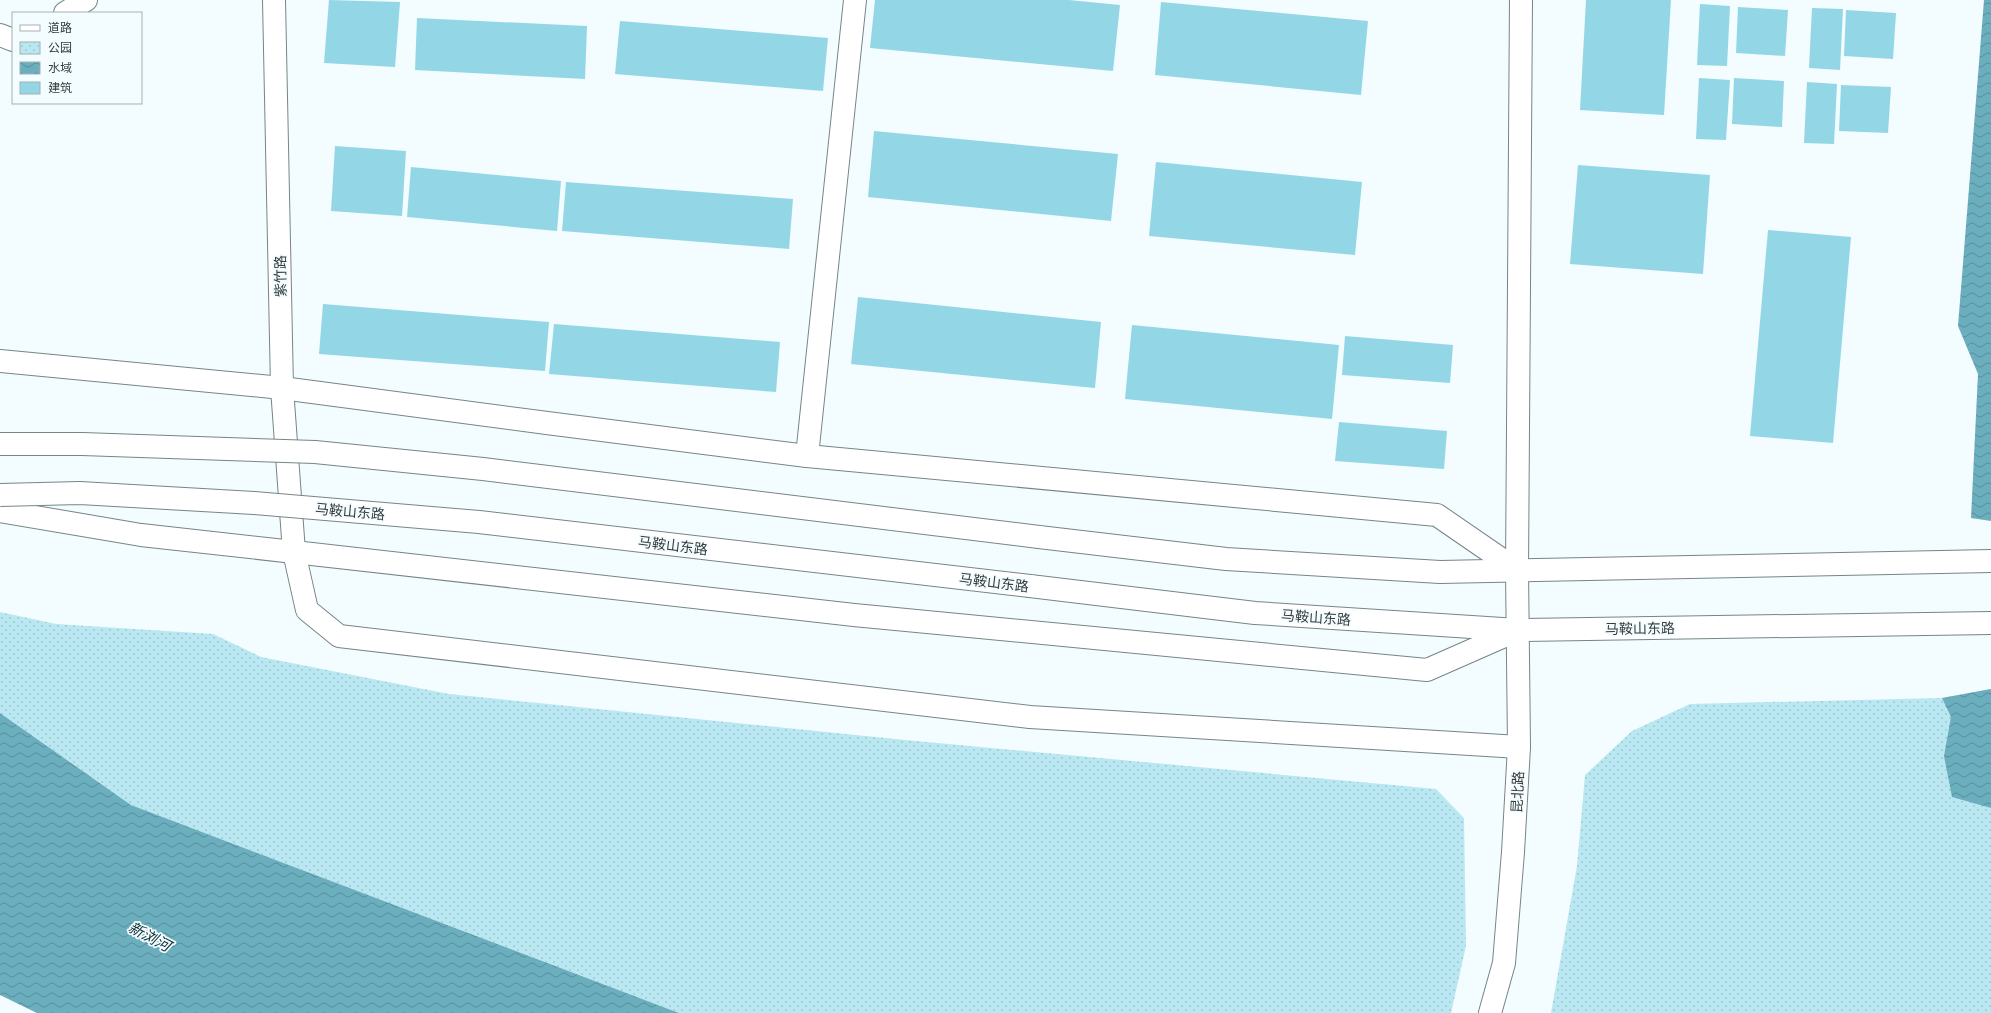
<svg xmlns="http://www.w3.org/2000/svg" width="1991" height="1013" font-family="'Golos Text','Noto Sans SC',sans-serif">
  <defs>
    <pattern id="park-dots" width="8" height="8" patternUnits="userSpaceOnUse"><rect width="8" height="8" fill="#b9e7f2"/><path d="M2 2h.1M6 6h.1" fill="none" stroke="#a0c7d0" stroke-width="1.8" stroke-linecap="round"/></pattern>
    <pattern id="water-waves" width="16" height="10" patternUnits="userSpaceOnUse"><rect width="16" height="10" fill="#6baebe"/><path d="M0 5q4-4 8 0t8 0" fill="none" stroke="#598f9c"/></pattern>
  </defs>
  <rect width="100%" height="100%" fill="#f3fcfe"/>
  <g fill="url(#park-dots)">
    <path d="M 0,612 L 56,624 L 213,634 L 261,657 L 449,694 L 905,740 L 1436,789 L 1464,818 L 1466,946 L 1451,1013 L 679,1013 L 131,805 L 0,713 Z"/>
    <path d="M 1991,689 L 1991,1013 L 1551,1013 L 1577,866 L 1585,775 L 1632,731 L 1690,704 L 1942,698 Z"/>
  </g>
  <g fill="url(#water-waves)">
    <path d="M 1984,0 L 1991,0 L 1991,521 L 1971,518 L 1978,374 L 1958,326 Z"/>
    <path d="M 1991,689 L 1991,808 L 1952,797 L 1944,756 L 1951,717 L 1942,698 Z"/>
    <path d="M 0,713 L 131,805 L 679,1013 L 37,1013 L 0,995 Z"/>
  </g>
  <g fill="#93d7e7">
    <path d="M 329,0 L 400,2 L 395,67 L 324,63 Z"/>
    <path d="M 875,0 L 1069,0 L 1120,5 L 1113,71 L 870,48 Z"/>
    <path d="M 1586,0 L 1671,0 L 1664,115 L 1580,110 Z"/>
    <path d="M 1161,2 L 1368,21 L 1361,95 L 1155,75 Z"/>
    <path d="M 1700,4 L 1730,6 L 1727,66 L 1697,65 Z"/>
    <path d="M 1738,7 L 1788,10 L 1785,56 L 1736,53 Z"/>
    <path d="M 1812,8 L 1843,9 L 1840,70 L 1809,68 Z"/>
    <path d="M 1846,10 L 1896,13 L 1893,59 L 1844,56 Z"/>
    <path d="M 417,18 L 587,26 L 585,79 L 415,70 Z"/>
    <path d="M 620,21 L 828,38 L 823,91 L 615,74 Z"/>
    <path d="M 1699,78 L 1730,80 L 1726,140 L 1696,139 Z"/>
    <path d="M 1734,78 L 1784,81 L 1782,127 L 1732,124 Z"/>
    <path d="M 1807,82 L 1837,84 L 1834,144 L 1804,143 Z"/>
    <path d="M 1841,85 L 1891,87 L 1888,133 L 1839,131 Z"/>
    <path d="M 874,131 L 1118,154 L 1111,221 L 868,197 Z"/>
    <path d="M 335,146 L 406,151 L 402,216 L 331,211 Z"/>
    <path d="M 1156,162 L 1362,182 L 1355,255 L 1149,236 Z"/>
    <path d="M 1578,165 L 1710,175 L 1703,274 L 1570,264 Z"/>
    <path d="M 411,167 L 561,181 L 557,231 L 407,217 Z"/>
    <path d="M 566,182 L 793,199 L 789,249 L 562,231 Z"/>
    <path d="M 1768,230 L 1851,237 L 1833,443 L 1750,436 Z"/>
    <path d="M 858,297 L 1101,322 L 1095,388 L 851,364 Z"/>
    <path d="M 323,304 L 549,322 L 545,371 L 319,354 Z"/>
    <path d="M 554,324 L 780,342 L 776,392 L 549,374 Z"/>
    <path d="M 1132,325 L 1339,345 L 1332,419 L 1125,399 Z"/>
    <path d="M 1345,336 L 1453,345 L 1450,383 L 1342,375 Z"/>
    <path d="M 1339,422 L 1447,431 L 1444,469 L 1335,461 Z"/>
  </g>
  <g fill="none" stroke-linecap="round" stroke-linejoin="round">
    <g stroke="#778588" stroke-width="24">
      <g id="street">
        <path d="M 65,13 L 86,0"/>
        <path d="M 0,35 L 13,40"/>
        <path d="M 807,456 L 855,0"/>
        <path d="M 1517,570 L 1521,0"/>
      </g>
    </g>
    <g stroke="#778588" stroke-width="24">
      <g id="secondary">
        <path d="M 274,0 L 282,388 L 294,552 L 307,610 L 339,636 L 1030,717 L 1519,747"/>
        <path d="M 0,361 L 282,388 L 547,423 L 807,456 L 1437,515 L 1517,570"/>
        <path d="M 0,511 L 141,535 L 294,552 L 854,615 L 1427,670 L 1518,630"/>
        <path d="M 1039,537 L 1226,559 L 1440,572 L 1991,561"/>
        <path d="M 1030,586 L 1255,613 L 1518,630 L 1991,623"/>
        <path d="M 1490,1013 L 1504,963 L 1513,852 L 1519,747 L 1517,570"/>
      </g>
    </g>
    <use href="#street" stroke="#fff" stroke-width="22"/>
    <use href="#secondary" stroke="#fff" stroke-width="22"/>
    <g stroke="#778588" stroke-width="24" stroke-linecap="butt">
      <g id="secondary-bridge">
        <path d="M 0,444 L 82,444 L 315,452 L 483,469 L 1039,537"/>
        <path d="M 0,495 L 80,493 L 254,503 L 479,522 L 1030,586"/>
      </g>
    </g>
    <use href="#secondary-bridge" stroke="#fff" stroke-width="22"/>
  </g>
  <g text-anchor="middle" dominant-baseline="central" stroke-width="3.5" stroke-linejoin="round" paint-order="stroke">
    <g font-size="14" fill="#363c3d" stroke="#f3fcfe">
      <text transform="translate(280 276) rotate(-91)">紫竹路</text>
      <text transform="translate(350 511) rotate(5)">马鞍山东路</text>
      <text transform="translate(673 545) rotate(7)">马鞍山东路</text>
      <text transform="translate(994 582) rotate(7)">马鞍山东路</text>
      <text transform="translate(1316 617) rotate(4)">马鞍山东路</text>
      <text transform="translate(1640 628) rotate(-1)">马鞍山东路</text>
      <text transform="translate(1517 792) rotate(-87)">昆北路</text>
    </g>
    <g font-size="15" font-style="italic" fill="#0f3138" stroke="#f3fcfe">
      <text transform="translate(150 936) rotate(28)">新浏河</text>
    </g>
  </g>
  <rect x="12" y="12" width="130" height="92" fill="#f3fcfe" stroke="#a7afb1"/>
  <rect x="20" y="25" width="20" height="6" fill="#ffffff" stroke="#a7afb1"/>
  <text x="48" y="32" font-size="12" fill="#363c3d">道路</text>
  <rect x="20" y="42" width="20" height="12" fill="url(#park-dots)" stroke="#a7afb1"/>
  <text x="48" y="52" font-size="12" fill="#363c3d">公园</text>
  <rect x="20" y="62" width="20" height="12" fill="url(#water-waves)" stroke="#a7afb1"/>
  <text x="48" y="72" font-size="12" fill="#363c3d">水域</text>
  <rect x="20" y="82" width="20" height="12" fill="#93d7e7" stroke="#a7afb1"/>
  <text x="48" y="92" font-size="12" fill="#363c3d">建筑</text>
</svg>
